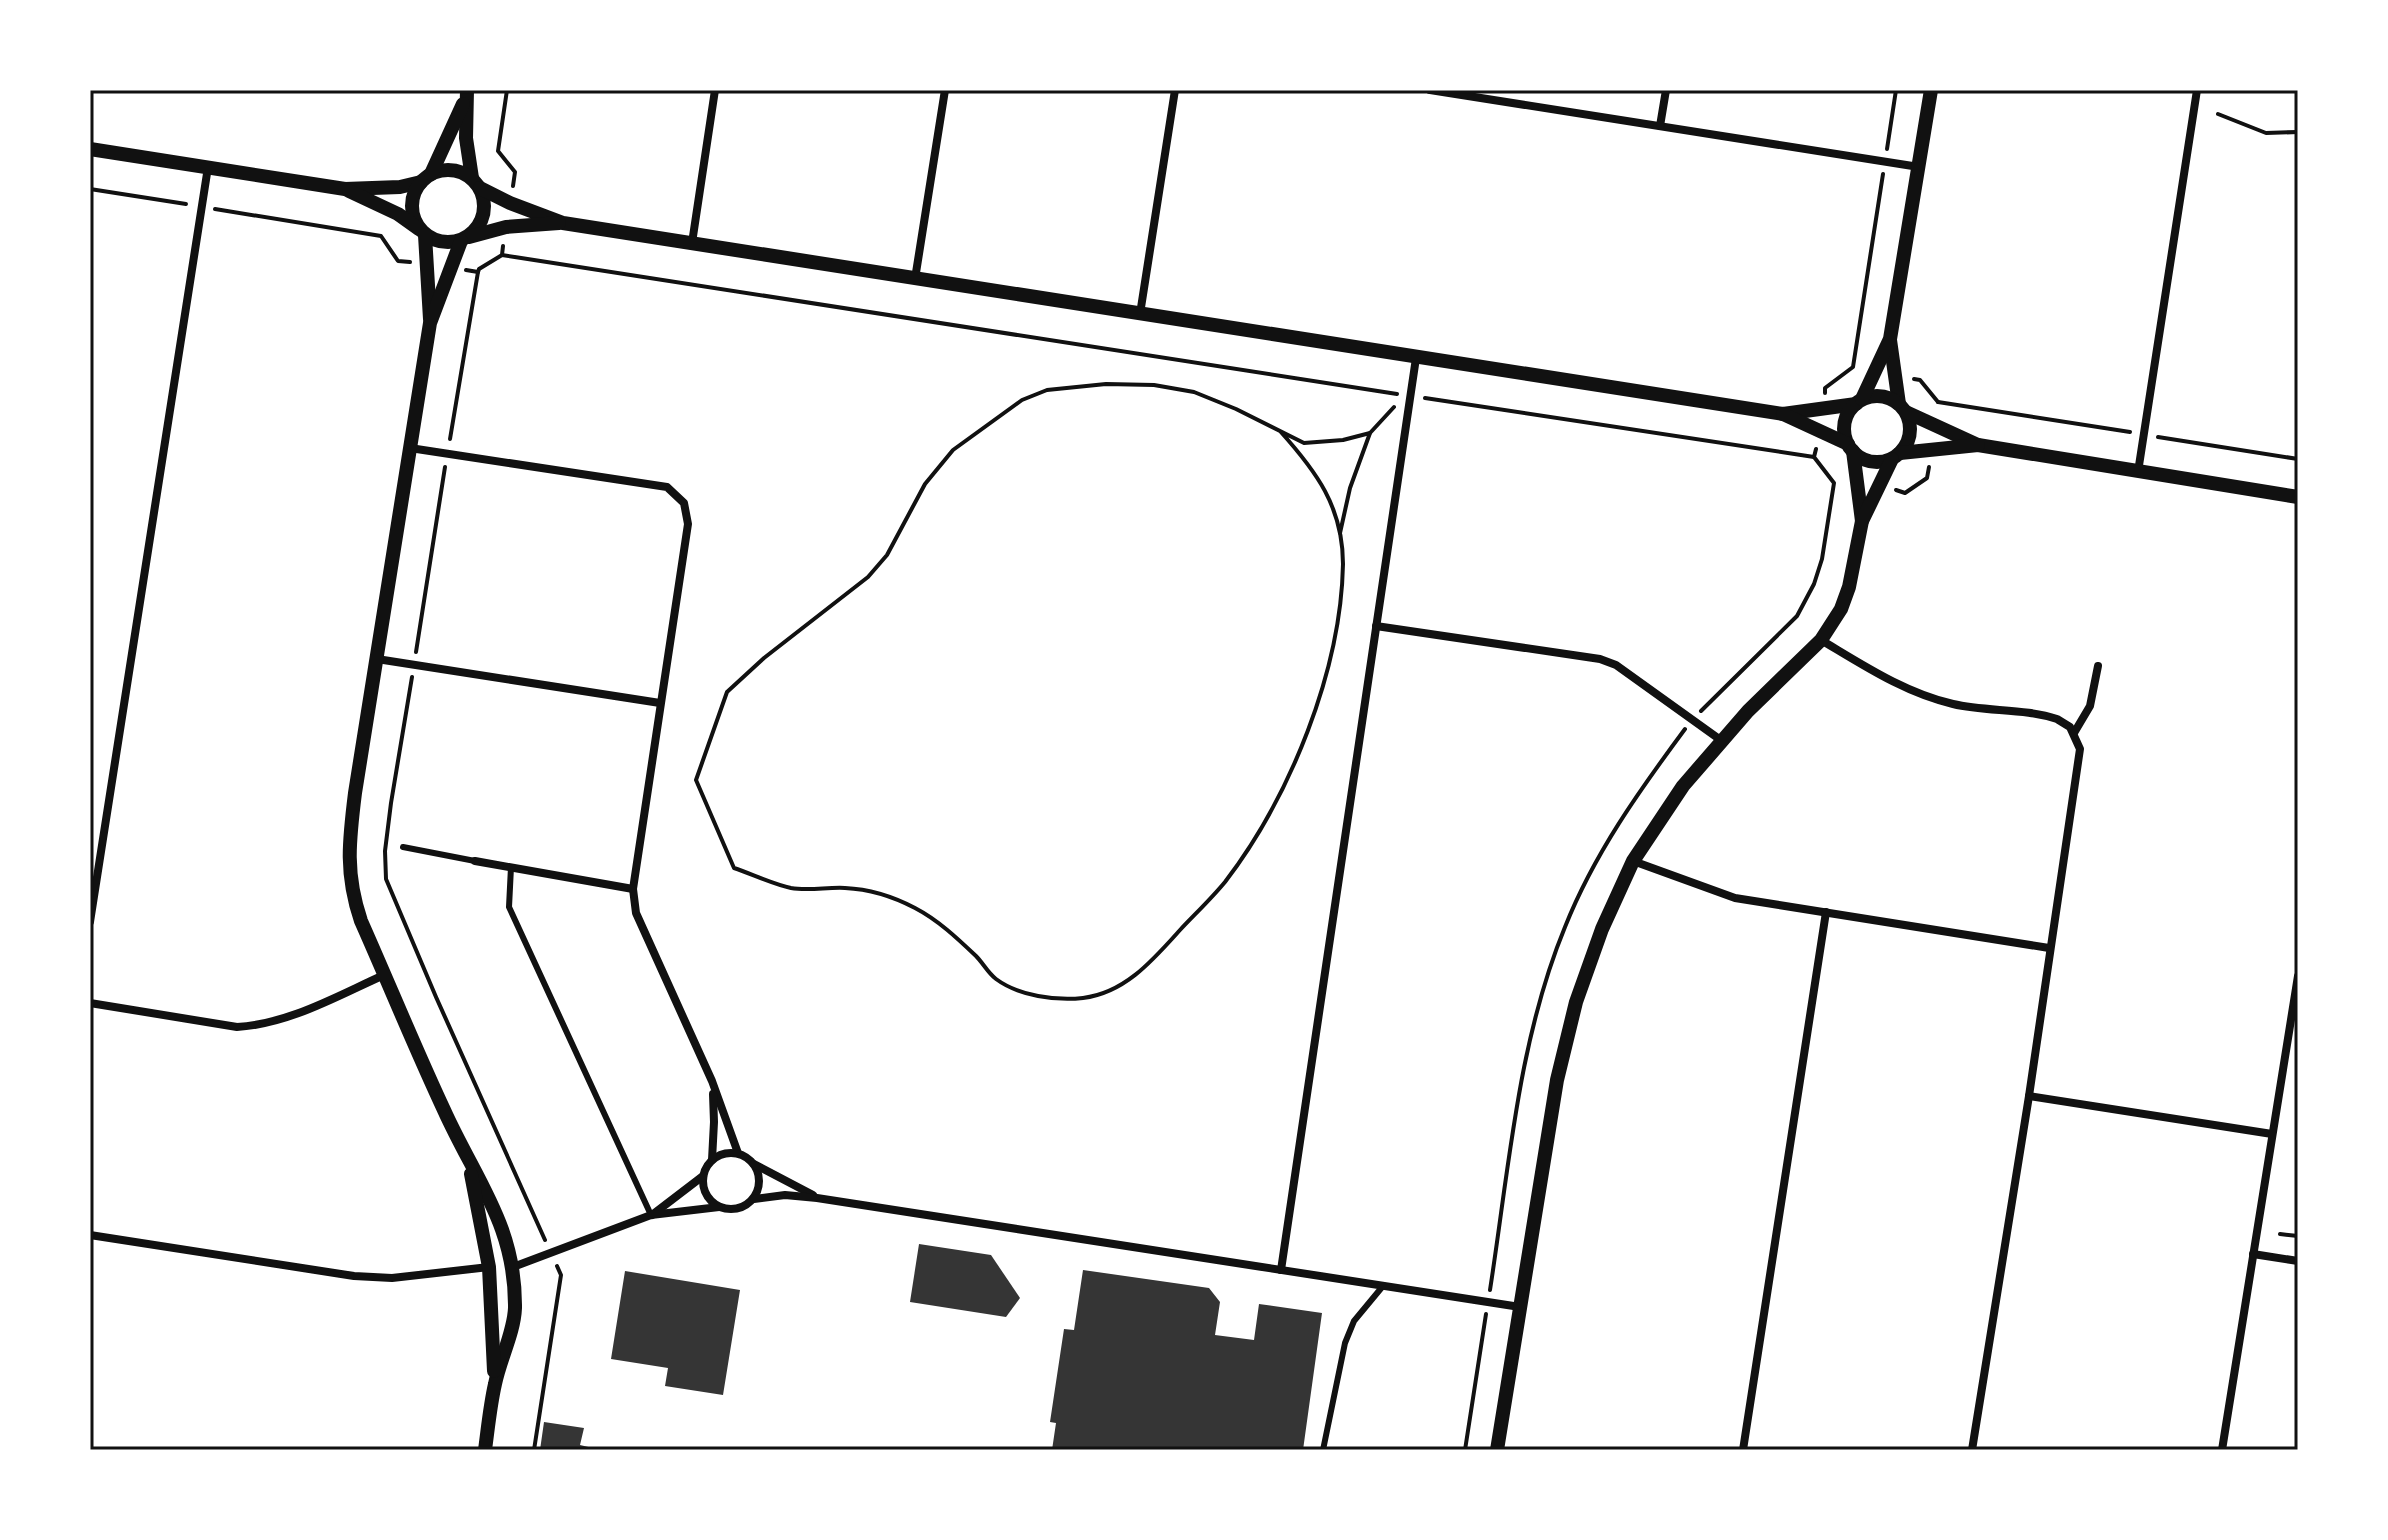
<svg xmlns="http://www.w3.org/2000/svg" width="2388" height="1540" font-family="Commissioner,sans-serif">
  <rect width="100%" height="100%" fill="#fff"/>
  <g fill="#353535">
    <path d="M 919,1244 L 991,1255 L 1020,1298 L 1006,1317 L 910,1302 Z"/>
    <path d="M 1083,1270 L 1209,1288 L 1220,1302 L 1215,1335 L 1254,1340 L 1259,1304 L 1322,1313 L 1303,1450 L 1052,1450 L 1056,1423 L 1050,1422 L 1064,1329 L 1074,1330 Z"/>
    <path d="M 625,1271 L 740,1290 L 723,1395 L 665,1386 L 668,1368 L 611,1359 Z"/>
    <path d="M 544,1422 L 584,1428 L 580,1445 L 601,1450 L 540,1450 Z"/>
  </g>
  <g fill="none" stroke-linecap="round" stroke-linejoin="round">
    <g stroke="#111" stroke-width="4">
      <path d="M 507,90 L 498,151 L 515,172 L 513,186"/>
      <path d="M 2218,114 L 2266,133 L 2298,132"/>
      <path d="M 1887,149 L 1896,90"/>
      <path d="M 90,189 L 186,204"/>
      <path d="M 215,209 L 381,236 L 398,261 L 410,262"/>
      <path d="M 502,255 L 1397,394"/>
      <path d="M 466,270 L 478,272 L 479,269 L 502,255 L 503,246"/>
      <path d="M 1914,379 L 1920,380 L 1938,402"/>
      <path d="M 1825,393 L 1825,388 L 1853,367 L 1883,174"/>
      <path d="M 1425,398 L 1814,457"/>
      <path d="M 1938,402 L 2130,432"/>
      <path d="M 1280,431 C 1316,471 1343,507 1343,564 C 1341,671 1290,797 1225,882 C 1211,899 1195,914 1180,930 C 1153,960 1125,993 1083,998 C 1056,1001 1019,996 996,979 C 988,973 983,963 976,956 C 957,938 938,920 915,908 C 894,897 868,889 845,888 C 828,887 808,891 791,888 C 772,884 752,874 734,868 L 696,780 L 727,692 L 764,658 L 868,577 L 887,555 L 925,484 L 953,450 L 1022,400 L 1047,390 L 1106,384 L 1154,385 L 1194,392 L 1236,409 L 1304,443 L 1343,440 L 1370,433 L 1394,407"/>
      <path d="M 2158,437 L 2298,459"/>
      <path d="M 450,439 L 478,272"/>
      <path d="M 1896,490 L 1905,493 L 1927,478 L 1929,467"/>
      <path d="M 1340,533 L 1350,488 L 1370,433"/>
      <path d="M 416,652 L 445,467"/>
      <path d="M 412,677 L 391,803 L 385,851 L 386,879 L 436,997 L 545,1240"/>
      <path d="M 1701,711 L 1797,616 L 1814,584 L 1822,559 L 1834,483 L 1814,457 L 1816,449"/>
      <path d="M 2280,1234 L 2298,1236"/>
      <path d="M 1490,1290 C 1509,1168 1518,1041 1565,927 C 1594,854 1639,791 1685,729"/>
      <path d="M 534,1450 L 561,1275 L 557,1266"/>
      <path d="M 1465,1450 L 1486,1314"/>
    </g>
    <g stroke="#111" stroke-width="6">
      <path d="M 403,847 L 475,861"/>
      <path d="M 511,867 L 509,907 L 651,1215"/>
      <path d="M 1323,1450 L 1345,1343 L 1354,1321 L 1383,1286"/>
    </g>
    <g stroke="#111" stroke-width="8">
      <path d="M 1430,90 L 1919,167"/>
      <path d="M 1660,126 L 1666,90"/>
      <path d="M 692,243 L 715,90"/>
      <path d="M 915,279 L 945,90"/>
      <path d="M 1140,314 L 1175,90"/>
      <path d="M 410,448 L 667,487 L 684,503 L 688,524 L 633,889 L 636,913 L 712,1081 L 738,1153"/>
      <path d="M 2138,472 L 2197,90"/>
      <path d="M 1376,626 L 1600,659 L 1616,665 L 1722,741"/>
      <path d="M 1821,640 C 1863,665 1905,693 1953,704 C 1987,712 2024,708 2057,719 L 2070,727 L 2080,749 L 2029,1096 L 1972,1450"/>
      <path d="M 377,659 L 660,703"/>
      <path d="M 2074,733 L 2090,706 L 2098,666"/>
      <path d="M 475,861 L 633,889"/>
      <path d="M 1633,861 L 1735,898 L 2049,948"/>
      <path d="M 90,922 L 208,167"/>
      <path d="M 90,1003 L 237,1027 C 289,1024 337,996 384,975"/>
      <path d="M 2029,1096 L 2272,1134"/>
      <circle cx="731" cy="1181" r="28"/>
      <path d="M 712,1160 L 714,1122 L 713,1094"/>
      <path d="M 754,1164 L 813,1195"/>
      <path d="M 754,1199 L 785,1195 L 817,1198 L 1520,1307"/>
      <path d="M 652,1215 L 703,1176"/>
      <path d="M 90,1235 L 354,1276 L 392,1278 L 489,1267"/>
      <path d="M 2253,1254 L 2298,1261"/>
      <path d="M 513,1267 L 651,1215 L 719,1207"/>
      <path d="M 1281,1270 L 1416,358"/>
      <path d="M 1743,1450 L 1826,912"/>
      <path d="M 2222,1450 L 2298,976"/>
    </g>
    <g stroke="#111" stroke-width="14">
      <path d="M 467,90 L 466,138 L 472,178"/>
      <path d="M 90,149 L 345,189 L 400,187 L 421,182"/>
      <circle cx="448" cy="206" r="36"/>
      <path d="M 431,174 L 463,104"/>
      <path d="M 480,188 L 510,203 L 563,223 L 1783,414 L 1856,404"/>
      <path d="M 349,191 L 398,214 L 419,229"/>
      <path d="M 425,235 L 430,319"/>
      <path d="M 469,237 L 506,227 L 559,223"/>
      <path d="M 461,241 L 430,323 L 355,793 C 349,841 345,874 361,921 C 389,984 415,1048 444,1110 C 476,1181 516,1226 515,1308 C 514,1333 500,1359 495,1384 C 490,1406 488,1428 485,1450"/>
      <path d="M 1890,340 L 1899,404"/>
      <circle cx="1877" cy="429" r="33"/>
      <path d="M 1862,399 L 1890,339 L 1931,90"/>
      <path d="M 1906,412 L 1978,445 L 2298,497"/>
      <path d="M 1783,414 L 1848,444"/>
      <path d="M 1853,451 L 1862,521"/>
      <path d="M 1900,453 L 1978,445"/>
      <path d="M 471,1174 L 489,1267 L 494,1371"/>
      <path d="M 1497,1450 L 1557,1080 L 1576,1002 L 1602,929 L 1633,861 L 1683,786 L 1748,711 L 1821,640 L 1841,609 L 1849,587 L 1862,521 L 1892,459"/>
    </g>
  </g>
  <rect width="2388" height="1540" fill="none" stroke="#ffffff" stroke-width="184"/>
  <rect x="92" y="92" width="2204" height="1356" fill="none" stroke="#111" stroke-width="3"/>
</svg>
